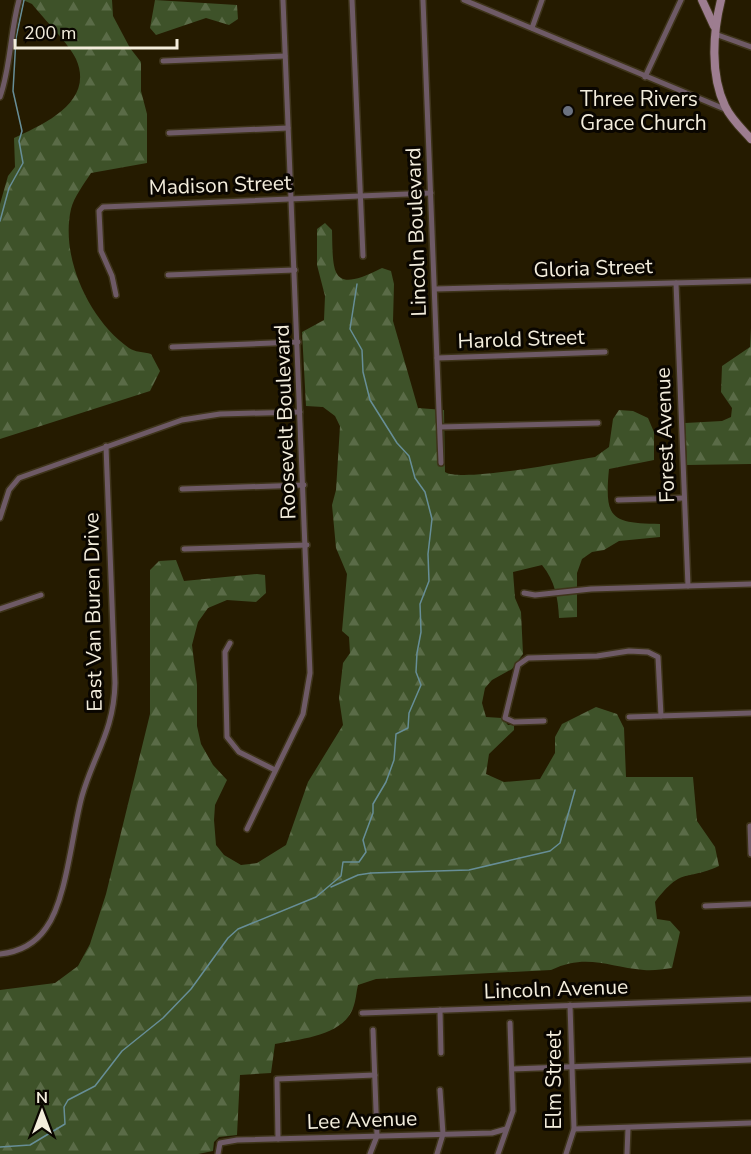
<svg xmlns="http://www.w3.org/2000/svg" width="751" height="1154" font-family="'Nunito Sans',sans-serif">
  <defs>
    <pattern id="forest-firs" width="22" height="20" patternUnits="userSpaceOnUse" patternTransform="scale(1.5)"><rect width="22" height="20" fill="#3e5229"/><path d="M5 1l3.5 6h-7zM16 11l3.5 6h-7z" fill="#5a6b47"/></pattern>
  </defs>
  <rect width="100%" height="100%" fill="#251b00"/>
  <g fill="url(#forest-firs)">
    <path d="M 23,0 L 112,0 L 113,16 L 130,48 L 141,62 L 141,91 L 147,114 L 147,163 L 91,173 C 84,184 74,197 71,209 C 60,257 89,320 129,348 C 134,352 144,352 151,354 L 160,371 L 150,391 L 0,439 L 0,204 L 8,176 L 15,167 L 14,138 C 44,124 95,102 76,59 C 70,45 43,18 32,4 Z"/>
    <path d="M 155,0 L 237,5 L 238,19 L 229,25 L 206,18 L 156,35 L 150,28 Z"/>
    <path d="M 325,223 L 332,230 C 333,275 331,294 382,268 L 391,271 L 394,284 L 393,321 L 418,408 L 444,410 L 445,472 C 462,483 570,461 595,457 L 609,447 L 613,419 L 619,410 L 633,411 L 648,418 L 654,432 L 654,460 L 609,469 C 604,520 612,523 660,524 L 660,537 L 619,541 L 604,550 L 592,552 L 582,559 L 577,573 L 577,617 L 559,618 C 558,598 555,581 542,565 L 513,572 L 515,598 L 521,612 L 523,654 L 512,669 L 492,680 L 485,688 L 482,703 L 486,717 L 502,718 L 508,725 L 514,725 L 514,730 L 489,754 L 486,774 L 504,782 L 540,779 L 555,753 L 555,737 L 562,724 L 596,707 L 617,714 L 624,728 L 626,777 L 693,777 L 697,821 L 715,847 L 719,866 C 683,882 683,866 655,902 L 657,919 L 670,921 L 680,932 L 672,968 C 663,969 653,971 644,970 C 608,967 587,953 551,970 L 376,979 L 358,985 C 356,993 356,1001 353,1008 C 343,1036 300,1039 275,1044 L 271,1073 L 240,1075 L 237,1135 L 219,1137 L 214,1142 L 213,1151 L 198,1154 L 0,1154 L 0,990 L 55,983 L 78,966 L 90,944 L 106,894 L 150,714 L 150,570 L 159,561 L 176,560 L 184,581 L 257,574 L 265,575 L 266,593 L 256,602 L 227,600 L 208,608 L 198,622 L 192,645 L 197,685 L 197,726 L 201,744 L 213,765 L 227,780 L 215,805 L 214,820 L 216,845 L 224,855 L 241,865 L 257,863 L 286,845 L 308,782 L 343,725 L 339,698 L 343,663 L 350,653 L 349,637 L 342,631 L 347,574 L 336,548 L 332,505 L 336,490 L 340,426 L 335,416 L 323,407 L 306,406 L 302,332 L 324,320 L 325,296 L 317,265 L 317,229 Z"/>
    <path d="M 751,328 L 751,464 L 687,465 L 685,423 L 722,421 L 731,417 L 732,408 L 721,392 L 722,366 L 750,347 Z"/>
  </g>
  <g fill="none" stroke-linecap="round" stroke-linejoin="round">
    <g stroke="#678e97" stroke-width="1.5">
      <path d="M 0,221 L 9,188 L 23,163 L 19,141 L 22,131 L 13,91 L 16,38 L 24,0"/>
      <path d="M 331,887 L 358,875 L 371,873 L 469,870 L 550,851 L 560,843 L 575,790"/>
      <path d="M 0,1147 L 30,1145 L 65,1124 L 64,1107 L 68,1100 L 95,1086 L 122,1051 L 163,1018 L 191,989 L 228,938 L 238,929 L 316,897 L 341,876 L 343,862 L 359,862 L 366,852 L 363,840 L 373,813 L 373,804 L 386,782 L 394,760 L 396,734 L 408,728 L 409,713 L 421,685 L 416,672 L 417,653 L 421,632 L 420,604 L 429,581 L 428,554 L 432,519 L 425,492 L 415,478 L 409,456 L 397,443 L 370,400 L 363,372 L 362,350 L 350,329 L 357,284"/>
    </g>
    <g stroke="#3e341a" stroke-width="8">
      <g id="street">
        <path d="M 352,0 L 363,256"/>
        <path d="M 423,0 L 441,463"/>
        <path d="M 464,0 L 727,110"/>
        <path d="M 532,28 L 542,0"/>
        <path d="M 715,34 L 751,47"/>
        <path d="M 163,61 L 285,56"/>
        <path d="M 645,77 L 681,0"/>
        <path d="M 0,97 C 11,66 10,32 19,0"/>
        <path d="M 169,133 L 288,128"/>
        <path d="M 168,275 L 295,270"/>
        <path d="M 676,283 L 688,586"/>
        <path d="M 435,289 L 751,281"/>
        <path d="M 116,295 L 112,276 L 101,251 L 99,211 L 103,207 L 431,193"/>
        <path d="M 172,347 L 298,342"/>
        <path d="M 437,358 L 605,352"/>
        <path d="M 440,427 L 598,423"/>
        <path d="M 182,489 L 304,485"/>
        <path d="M 618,500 L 684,498"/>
        <path d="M 0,518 L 9,490 L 19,478 L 182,420 L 220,414 L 300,412"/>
        <path d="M 184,549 L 307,545"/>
        <path d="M 524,593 L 535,595 L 591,589 L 751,584"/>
        <path d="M 0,609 L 41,595"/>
        <path d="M 230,643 L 225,652 L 227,737 L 239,752 L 275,770"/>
        <path d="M 629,717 L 751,713"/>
        <path d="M 544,721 L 514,722 L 505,718 L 518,665 L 528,658 L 597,656 L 629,651 L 648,652 L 658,657 L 661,716"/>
        <path d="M 750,826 L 751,854"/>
        <path d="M 247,829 L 303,714 L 310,673 L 283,0"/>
        <path d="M 705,906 L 751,904"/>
        <path d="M 0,954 C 19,952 35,944 46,928 C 67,899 72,832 82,796 C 94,754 114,731 115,683 L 106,446"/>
        <path d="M 440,1010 L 441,1053"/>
        <path d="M 362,1013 L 751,999"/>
        <path d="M 512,1069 L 751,1060"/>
        <path d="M 574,1129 L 751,1123"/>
        <path d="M 278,1139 L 277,1079 L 375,1075"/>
        <path d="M 218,1154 L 220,1143 L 237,1140 L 492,1133 L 506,1129"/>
        <path d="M 370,1154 L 377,1136 L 373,1030"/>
        <path d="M 437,1154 L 443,1134 L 440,1090"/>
        <path d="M 498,1154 L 513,1111 L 510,1023"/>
        <path d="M 566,1154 L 574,1129 L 570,1005"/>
        <path d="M 627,1154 L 628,1128"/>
      </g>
    </g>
    <g stroke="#3e341a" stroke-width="10">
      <g id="secondary">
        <path d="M 702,0 L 714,26"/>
        <path d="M 721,0 C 713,32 710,75 725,106 C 731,119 742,129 751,139"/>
      </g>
    </g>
    <use href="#street" stroke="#6e5a66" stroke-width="5"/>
    <use href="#secondary" stroke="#9d7d90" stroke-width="8"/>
  </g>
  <circle fill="#6b7280" stroke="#0a0600" stroke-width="2" cx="568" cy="111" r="6"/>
  <g text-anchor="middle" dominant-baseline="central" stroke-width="6" stroke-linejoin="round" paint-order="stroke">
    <g font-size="21" fill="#f3eddc" stroke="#0a0600" text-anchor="start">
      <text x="580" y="99">Three Rivers<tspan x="580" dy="24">Grace Church</tspan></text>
    </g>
    <g font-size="21" fill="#f3eddc" stroke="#0a0600">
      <text transform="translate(220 185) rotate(-2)">Madison Street</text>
      <text transform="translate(416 232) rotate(-92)">Lincoln Boulevard</text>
      <text transform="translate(593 268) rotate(-2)">Gloria Street</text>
      <text transform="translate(521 339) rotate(-2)">Harold Street</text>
      <text transform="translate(285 422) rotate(-92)">Roosevelt Boulevard</text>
      <text transform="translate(665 435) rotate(-92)">Forest Avenue</text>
      <text transform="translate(93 612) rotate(-91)">East Van Buren Drive</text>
      <text transform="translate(556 989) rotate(-2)">Lincoln Avenue</text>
      <text transform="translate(554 1080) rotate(-90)">Elm Street</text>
      <text transform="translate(362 1120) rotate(-2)">Lee Avenue</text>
    </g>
  </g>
  <g transform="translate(42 1112)" stroke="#0a0600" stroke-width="4.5" paint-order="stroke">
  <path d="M0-4.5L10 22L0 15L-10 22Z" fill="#f3eddc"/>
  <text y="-9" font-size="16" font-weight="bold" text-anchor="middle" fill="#f3eddc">N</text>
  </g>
  <path d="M15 39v9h162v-9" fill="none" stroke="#f3eddc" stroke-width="3"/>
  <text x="24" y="39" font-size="18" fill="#f3eddc" stroke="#0a0600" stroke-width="4.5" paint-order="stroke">200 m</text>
</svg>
